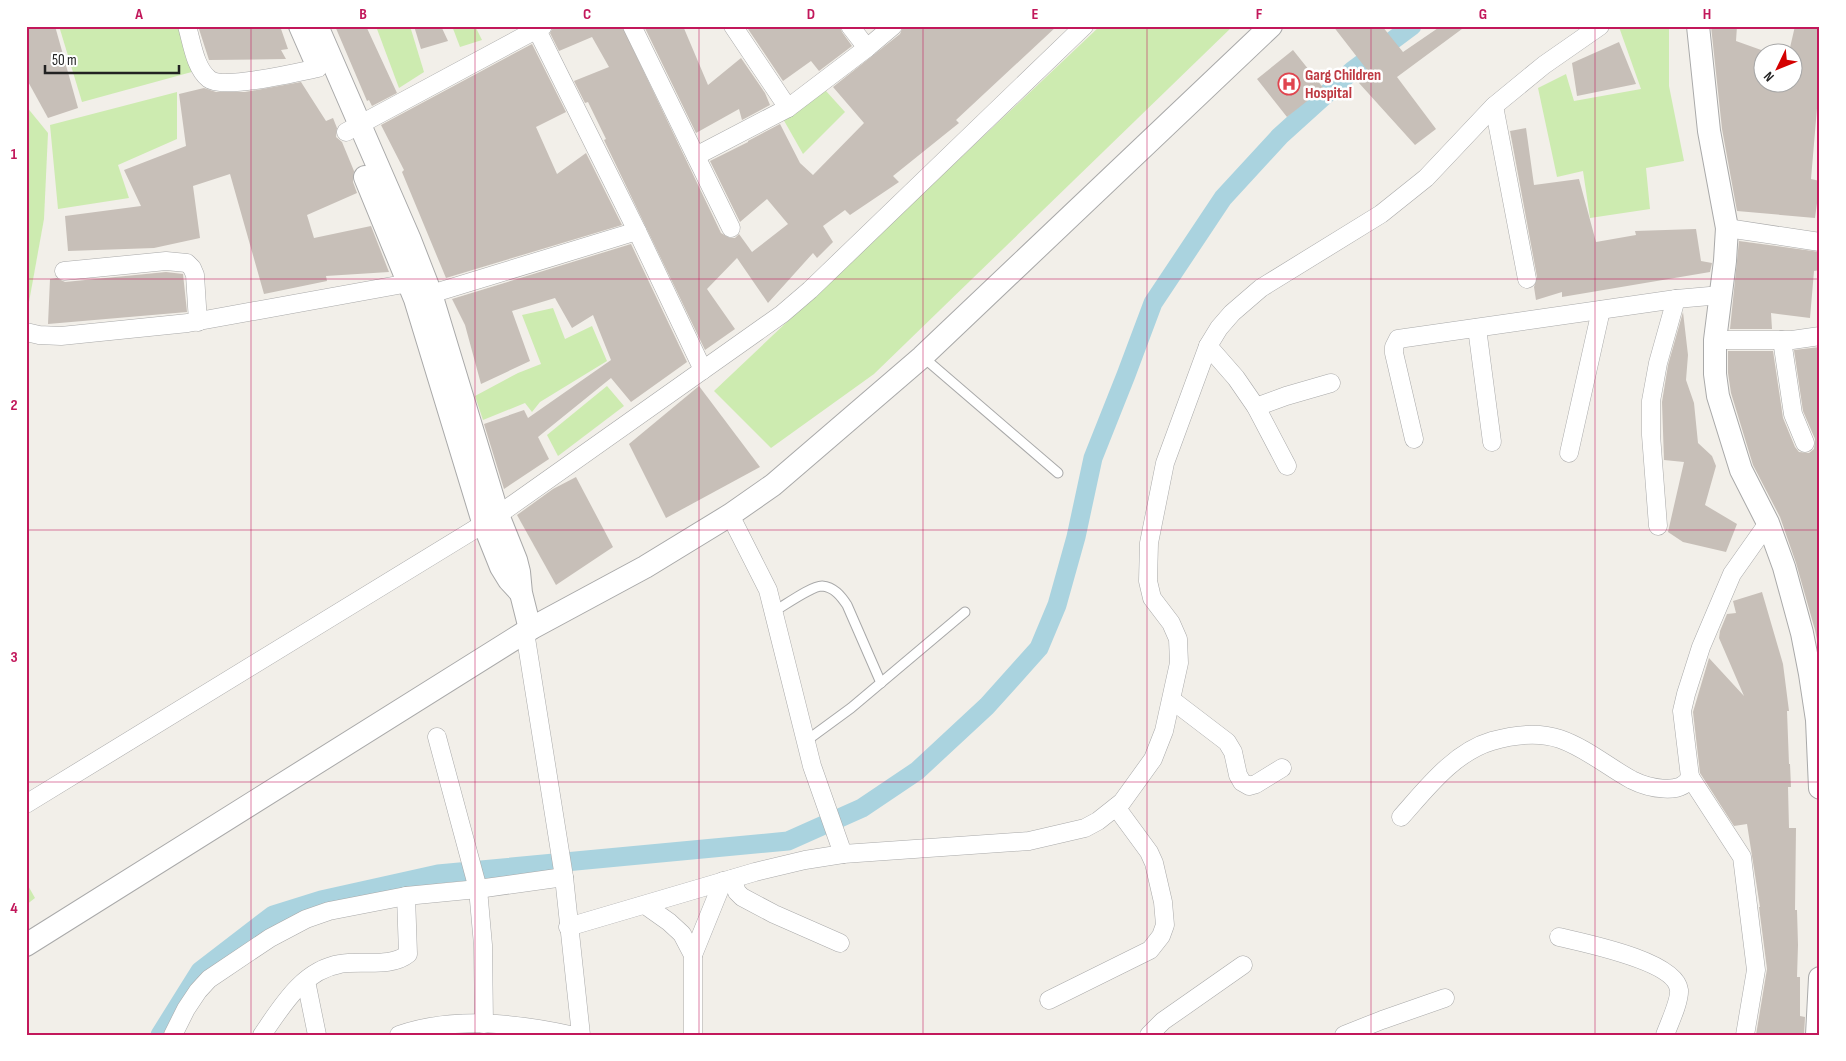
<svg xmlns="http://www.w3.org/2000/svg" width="1846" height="1061" font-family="'Sofia Sans Condensed',sans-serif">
  <rect width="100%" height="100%" fill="#f2efe9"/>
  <g fill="#cdebb0">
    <path d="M 59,26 L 186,26 L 199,70 L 82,102 Z"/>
    <path d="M 384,26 L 410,26 L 424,72 L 399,88 L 377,29 Z"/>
    <path d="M 452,26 L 475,26 L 482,40 L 460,47 Z"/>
    <path d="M 1100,26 L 1233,26 L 874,374 L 771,448 L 714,391 Z"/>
    <path d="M 1669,26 L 1669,86 L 1684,161 L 1646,168 L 1650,209 L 1590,218 L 1583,171 L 1557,177 L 1538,88 L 1566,74 L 1574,101 L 1641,89 L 1619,27 Z"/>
    <path d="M 816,80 L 845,112 L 803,154 L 778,110 Z"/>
    <path d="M 177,92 L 177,139 L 118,165 L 129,198 L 58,209 L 50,125 Z"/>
    <path d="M 26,106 L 48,133 L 44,219 L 27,313 Z"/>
    <path d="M 553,308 L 565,339 L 592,326 L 607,361 L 540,402 L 532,412 L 525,403 L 483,420 L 475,396 L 518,373 L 541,364 L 522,315 Z"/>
    <path d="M 607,386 L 624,406 L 558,456 L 547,435 Z"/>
    <path d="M 26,882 L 35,898 L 26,905 Z"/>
  </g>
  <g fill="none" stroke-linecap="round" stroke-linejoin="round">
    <path stroke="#aad3df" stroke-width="19" d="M 160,1035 L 200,971 L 273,915 L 321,900 L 438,874 L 788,841 L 862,808 L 917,771 L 987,706 L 1039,648 L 1057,605 L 1076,537 L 1093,458 L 1126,375 L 1153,303 L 1223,198 L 1280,136 L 1353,70 L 1412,26"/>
  </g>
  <g fill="#c7bfb8">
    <path d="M 26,26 L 55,26 L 78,108 L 48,118 L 26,78 Z"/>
    <path d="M 198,26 L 280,26 L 288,49 L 281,50 L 286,59 L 209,60 Z"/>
    <path d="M 335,26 L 366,26 L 397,93 L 372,106 L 369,100 L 367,101 Z"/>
    <path d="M 414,26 L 441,26 L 448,41 L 421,49 Z"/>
    <path d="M 554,26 L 622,26 L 721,233 L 730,238 L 735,238 L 739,234 L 752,252 L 788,224 L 767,199 L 740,222 L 710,161 L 748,142 L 748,141 L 780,124 L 800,163 L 813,175 L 864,123 L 833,87 L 900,34 L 903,26 L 1057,26 L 956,120 L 959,123 L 893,176 L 899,182 L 850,215 L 845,210 L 823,226 L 833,242 L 817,258 L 813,253 L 768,303 L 737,258 L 707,289 L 735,329 L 705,350 L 604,140 L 606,139 L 588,102 L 585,103 L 574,81 L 609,67 L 592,37 L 559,51 L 550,33 Z"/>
    <path d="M 644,26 L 683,26 L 708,85 L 741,58 L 765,93 L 770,105 L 742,120 L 739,109 L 696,133 Z"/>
    <path d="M 746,26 L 840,26 L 842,32 L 852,46 L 819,71 L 811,61 L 783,81 Z"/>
    <path d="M 1333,26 L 1382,26 L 1403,52 L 1441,26 L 1466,26 L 1397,77 L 1436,129 L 1415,145 L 1359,83 L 1371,75 Z"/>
    <path d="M 1711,26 L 1737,26 L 1736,41 L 1764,51 L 1764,82 L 1794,82 L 1794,52 L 1789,52 L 1795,26 L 1820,26 L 1820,73 L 1811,179 L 1820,181 L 1815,218 L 1737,211 L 1722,129 Z"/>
    <path d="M 1619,42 L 1636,84 L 1577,96 L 1572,63 Z"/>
    <path d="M 532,44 L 566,112 L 536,127 L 557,174 L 586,153 L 622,225 L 446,278 L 402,172 L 404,170 L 381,125 Z"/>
    <path d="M 1293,50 L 1325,90 L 1313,100 L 1311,98 L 1287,117 L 1257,79 Z"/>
    <path d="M 301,82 L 326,121 L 333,118 L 337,128 L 336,137 L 342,142 L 354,171 L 353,182 L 357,193 L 307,215 L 314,238 L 371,226 L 389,272 L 326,276 L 327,281 L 264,294 L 230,174 L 193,186 L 200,238 L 154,248 L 68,251 L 65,216 L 141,206 L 124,170 L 186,146 L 179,94 L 204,88 L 216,92 L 245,92 Z"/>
    <path d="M 1526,128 L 1534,185 L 1579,179 L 1596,242 L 1636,235 L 1635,231 L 1696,229 L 1701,261 L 1712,263 L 1710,272 L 1562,297 L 1562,292 L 1536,300 L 1534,287 L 1537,277 L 1510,131 Z"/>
    <path d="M 1739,241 L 1820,252 L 1820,270 L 1814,271 L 1810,318 L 1771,313 L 1772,329 L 1730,329 Z"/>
    <path d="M 631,244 L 687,362 L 631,402 L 611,378 L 538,437 L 549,459 L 504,489 L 484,424 L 524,410 L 528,418 L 611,360 L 593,315 L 572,328 L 555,298 L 512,311 L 530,361 L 481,384 L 465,325 L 452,299 Z"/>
    <path d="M 166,272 L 183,274 L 187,312 L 48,324 L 50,279 L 57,278 L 65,282 Z"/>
    <path d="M 1683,312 L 1688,355 L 1686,380 L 1694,403 L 1698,443 L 1712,456 L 1716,466 L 1705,505 L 1737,524 L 1726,552 L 1683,542 L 1668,532 L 1684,462 L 1664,460 L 1662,402 L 1668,365 Z"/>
    <path d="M 1820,347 L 1820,655 L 1815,630 L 1796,563 L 1780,517 L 1753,465 L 1731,393 L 1728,373 L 1728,351 L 1773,351 L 1783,418 L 1795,447 L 1799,452 L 1809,453 L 1814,449 L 1815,439 L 1803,411 L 1794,350 Z"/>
    <path d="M 699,386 L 760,467 L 666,518 L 629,444 Z"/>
    <path d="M 576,477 L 613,547 L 556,585 L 517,515 L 553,489 Z"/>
    <path d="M 1762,592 L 1783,664 L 1789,711 L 1787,711 L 1789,764 L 1790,764 L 1791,787 L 1788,787 L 1789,828 L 1796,828 L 1795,910 L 1797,910 L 1798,945 L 1797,977 L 1800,977 L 1800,1016 L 1805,1017 L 1804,1035 L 1756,1035 L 1767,969 L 1759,907 L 1760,907 L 1747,824 L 1734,826 L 1700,773 L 1693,712 L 1709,658 L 1744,696 L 1719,638 L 1720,631 L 1727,614 L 1736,613 L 1733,601 Z"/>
  </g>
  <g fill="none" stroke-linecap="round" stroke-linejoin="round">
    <g stroke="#a9a9a9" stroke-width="11">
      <g id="service">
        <path d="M 923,357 L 1058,473"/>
        <path d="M 773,612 C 784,606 811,586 822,586 C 834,587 841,596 847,605 L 881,683"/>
        <path d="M 806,741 L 851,708 L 965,612"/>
      </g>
    </g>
    <g stroke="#a9a9a9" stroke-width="19">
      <g id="minor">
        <path d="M 187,26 C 192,43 195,68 209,79 C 223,90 299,72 318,68"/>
        <path d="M 632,26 L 731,228"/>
        <path d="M 733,26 L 788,108"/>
        <path d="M 850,26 L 867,48"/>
        <path d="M 537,30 L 637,231 L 703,370"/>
        <path d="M 1494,106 L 1527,279"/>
        <path d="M 346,132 L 543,26"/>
        <path d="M 696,156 L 788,108 L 867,48 L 893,26"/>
        <path d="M 1727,228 L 1820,242"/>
        <path d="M 64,271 L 166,261 L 187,263 L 192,268 L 195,275 L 198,322"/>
        <path d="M 431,294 L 637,231"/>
        <path d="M 1477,328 L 1492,442"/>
        <path d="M 26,332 L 39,335 L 61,336 L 188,323 L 420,281"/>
        <path d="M 1715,340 L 1792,340 L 1820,336"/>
        <path d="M 1782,340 L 1793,414 L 1805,443"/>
        <path d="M 1208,346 L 1236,378 L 1256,407 L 1287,466"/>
        <path d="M 1256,407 L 1286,396 L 1331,383"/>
        <path d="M 1414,439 L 1394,353 L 1394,347 L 1398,339 L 1676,299"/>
        <path d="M 1569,453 L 1601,310"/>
        <path d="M 730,515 L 768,590 L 812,766 L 843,854"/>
        <path d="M 1658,526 L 1651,435 L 1651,401 L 1658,363 L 1676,299 L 1721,295"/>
        <path d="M 525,632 L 564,877 L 581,1035"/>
        <path d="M 1172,700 L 1227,742 L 1233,752 L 1238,775 L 1242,782 L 1249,786 L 1256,784 L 1282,768"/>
        <path d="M 437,737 L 478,889 L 483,945 L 484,1024"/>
        <path d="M 1690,777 L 1742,857 L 1756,970 L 1745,1035"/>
        <path d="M 26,804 L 498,515 L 782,314 L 810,290 L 1084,26"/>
        <path d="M 1401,817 C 1426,789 1454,752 1492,741 C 1513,735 1539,732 1560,739 C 1586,748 1608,767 1632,780 C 1648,788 1682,796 1690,777 L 1682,711 L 1686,694 L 1701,647 L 1732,574 L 1768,523"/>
        <path d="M 732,879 L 737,892 L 742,897 L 774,914 L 840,943"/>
        <path d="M 645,905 L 669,922 L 682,934 L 693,955 L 693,1035"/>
        <path d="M 568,927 L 755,872 L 805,860 L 843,854 L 1029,841 L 1085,828 L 1098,821 L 1122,802 L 1153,759 L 1164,731 L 1179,663 L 1178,639 L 1171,623 L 1152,598 L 1148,581 L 1149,543 L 1165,463 L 1208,346 L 1219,328 L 1232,313 L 1261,288 L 1381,214 L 1426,178 L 1494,106 L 1544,65 L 1600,26"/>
        <path d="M 1559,937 C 1584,943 1676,961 1679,990 C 1680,1001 1669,1024 1665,1035"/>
        <path d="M 693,955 L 723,881"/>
        <path d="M 306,981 L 317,1035"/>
        <path d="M 1049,1000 L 1150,950 L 1161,936 L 1165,925 L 1163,902 L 1154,863 L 1149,852 L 1116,807"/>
        <path d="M 173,1035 L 186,1009 L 198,991 L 209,979 L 270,938 L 306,919 L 329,911 L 406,896 L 478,889 L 564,877"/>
        <path d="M 262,1035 C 282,1006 303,970 340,964 C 361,960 391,968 408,954 L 406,896"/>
        <path d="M 399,1035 C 453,1016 515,1023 570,1035"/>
        <path d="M 1149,1035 L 1163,1021 L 1243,965"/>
        <path d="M 1344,1035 L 1382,1020 L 1445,998"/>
      </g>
    </g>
    <g stroke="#a9a9a9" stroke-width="24">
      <g id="tertiary">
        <path d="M 300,26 L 314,58"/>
        <path d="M 317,26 L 410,240 L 431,294 L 498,515 L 516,560 L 519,572 L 521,593 L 530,629"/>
        <path d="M 1698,26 L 1709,131 L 1727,228 L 1725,261 L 1715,340 L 1715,374 L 1718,396 L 1741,470 L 1768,523 L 1784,567 L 1802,633 L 1810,674 L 1817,720 L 1820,788"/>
        <path d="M 365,177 L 415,299 L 483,522 L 501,567 L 509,580 L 520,592"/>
        <path d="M 26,945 L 530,629 L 645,567 L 730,515 L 773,485 L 922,357 L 1271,26"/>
        <path d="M 1817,1035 L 1820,978"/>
      </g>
    </g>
    <use href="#service" stroke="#fff" stroke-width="9"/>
    <use href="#minor" stroke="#fff" stroke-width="18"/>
    <use href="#tertiary" stroke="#fff" stroke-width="22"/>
  </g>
  <path fill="none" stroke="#c2185b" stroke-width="1" stroke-opacity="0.55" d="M 251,26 L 251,1035M 475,26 L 475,1035M 699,26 L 699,1035M 923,26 L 923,1035M 1147,26 L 1147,1035M 1371,26 L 1371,1035M 1595,26 L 1595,1035M 26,279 L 1820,279M 26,530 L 1820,530M 26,782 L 1820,782"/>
  <defs>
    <g id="hospital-ring" transform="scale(1.125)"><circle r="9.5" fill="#fff" stroke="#e0444e" stroke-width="1.5"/><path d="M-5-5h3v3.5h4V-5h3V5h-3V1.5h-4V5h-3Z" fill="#e0444e"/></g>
  </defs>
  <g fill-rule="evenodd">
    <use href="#hospital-ring" x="1289" y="84"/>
  </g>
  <g text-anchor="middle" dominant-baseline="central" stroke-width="5" stroke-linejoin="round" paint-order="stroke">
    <g font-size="16" font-weight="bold" fill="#be3a42" stroke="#fff" text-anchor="start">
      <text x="1305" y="75">Garg Children<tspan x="1305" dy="18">Hospital</tspan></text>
    </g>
  </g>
  <rect width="1846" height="1061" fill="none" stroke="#ffffff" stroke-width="55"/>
  <g transform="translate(1778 68) rotate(227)"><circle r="24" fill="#ffffff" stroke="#a7a7a7"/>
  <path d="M0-4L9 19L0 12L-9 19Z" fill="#d40000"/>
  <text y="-8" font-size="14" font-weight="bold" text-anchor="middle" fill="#222222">N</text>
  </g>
  <path d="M45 65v8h134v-8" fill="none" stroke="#222222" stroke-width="2.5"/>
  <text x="52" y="65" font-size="15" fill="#222222" stroke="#ffffff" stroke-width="4" paint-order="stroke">50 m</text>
  <rect x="28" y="28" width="1790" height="1006" fill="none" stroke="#c2185b" stroke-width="2"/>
  <g font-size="16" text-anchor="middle" font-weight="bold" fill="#c2185b">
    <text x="139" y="19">A</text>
    <text x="363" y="19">B</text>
    <text x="587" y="19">C</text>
    <text x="811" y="19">D</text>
    <text x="1035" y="19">E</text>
    <text x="1259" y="19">F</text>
    <text x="1483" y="19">G</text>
    <text x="1707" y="19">H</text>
    <text x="14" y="159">1</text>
    <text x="14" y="410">2</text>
    <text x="14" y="662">3</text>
    <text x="14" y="913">4</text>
  </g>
</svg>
